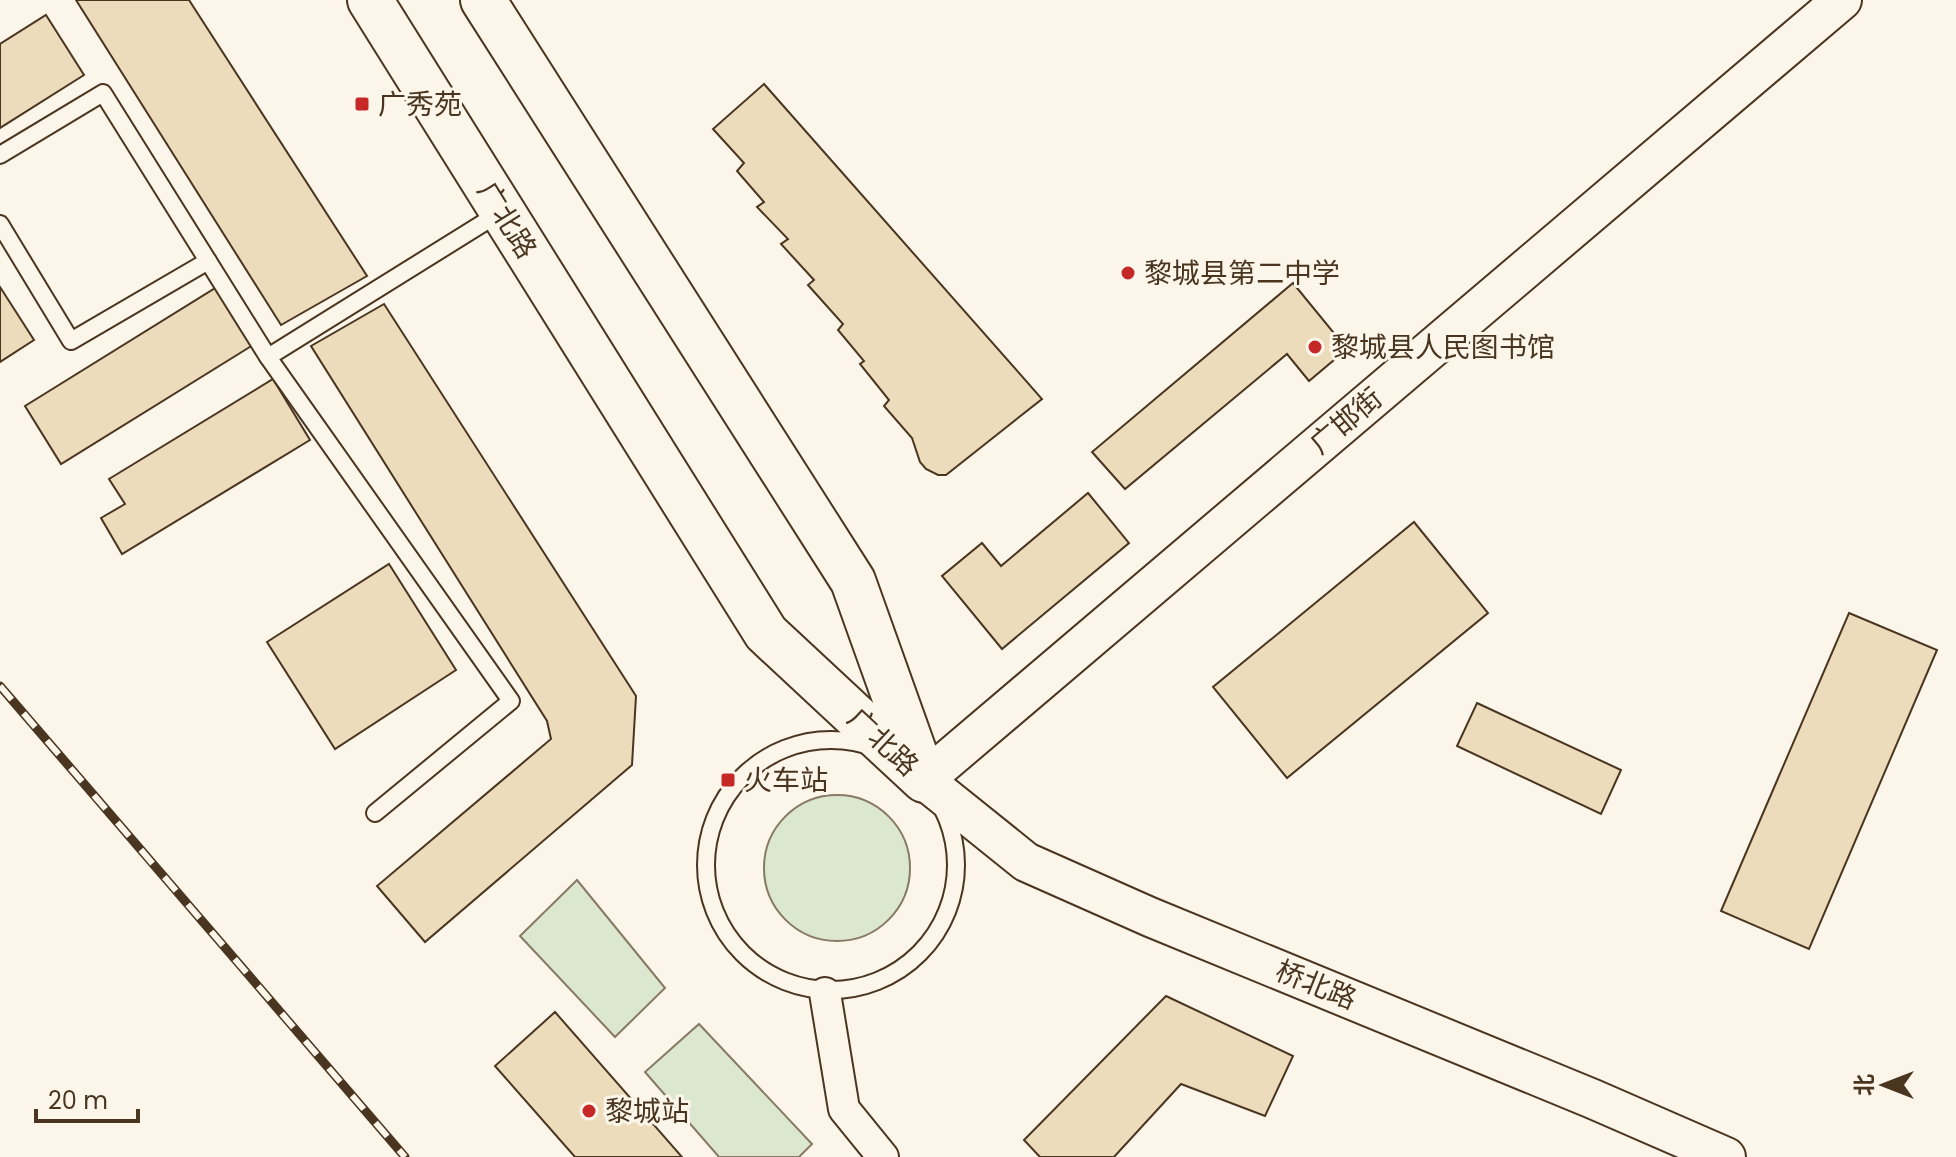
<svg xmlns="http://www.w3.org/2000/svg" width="1956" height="1157" font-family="Poppins,'Noto Sans SC',sans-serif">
  <rect width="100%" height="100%" fill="#fbf6e9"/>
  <g fill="#dce7d0" stroke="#887966" stroke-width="2">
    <circle cx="837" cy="868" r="73"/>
    <path d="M 577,880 L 665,988 L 615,1037 L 520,936 Z"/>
    <path d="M 699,1024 L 812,1144 L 799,1157 L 719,1157 L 645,1072 Z"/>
  </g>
  <g fill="#ecdcbc" stroke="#4a3520" stroke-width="2">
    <path d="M 76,0 L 189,0 L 367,276 L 281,325 Z"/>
    <path d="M 46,15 L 84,75 L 0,128 L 0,44 Z"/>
    <path d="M 764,84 L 1042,399 L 946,475 L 938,475 L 926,469 L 920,462 L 912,438 L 884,406 L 889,400 L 860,364 L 864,361 L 838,330 L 843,324 L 808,285 L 814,280 L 781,244 L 788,239 L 757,207 L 764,202 L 737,171 L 744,163 L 713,129 Z"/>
    <path d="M 1293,283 L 1347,349 L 1309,381 L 1287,354 L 1125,489 L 1092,452 Z"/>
    <path d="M 0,287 L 34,340 L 0,362 Z"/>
    <path d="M 217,287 L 253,345 L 61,464 L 25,406 Z"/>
    <path d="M 384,304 L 636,696 L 632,765 L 425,942 L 377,886 L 551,739 L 547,721 L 311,346 Z"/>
    <path d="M 273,379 L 310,440 L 122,554 L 101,518 L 125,504 L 109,479 Z"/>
    <path d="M 1088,493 L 1129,543 L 1002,649 L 942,576 L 982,543 L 1001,566 Z"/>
    <path d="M 1414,522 L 1488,613 L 1287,778 L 1213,687 Z"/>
    <path d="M 389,564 L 456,670 L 335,749 L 267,642 Z"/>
    <path d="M 1849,613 L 1937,650 L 1809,949 L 1721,911 Z"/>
    <path d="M 1477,703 L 1621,770 L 1601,814 L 1457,746 Z"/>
    <path d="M 1166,996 L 1293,1056 L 1265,1116 L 1181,1084 L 1114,1157 L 1040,1157 L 1024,1140 Z"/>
    <path d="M 555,1012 L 682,1157 L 575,1157 L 495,1066 Z"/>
  </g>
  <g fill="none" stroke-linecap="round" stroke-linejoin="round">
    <g stroke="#4a3520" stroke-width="20">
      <g id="service">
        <path d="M 0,155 L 103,93 L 268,357"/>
        <path d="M 0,224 L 71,341 L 208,261"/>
        <circle cx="831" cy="865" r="125"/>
        <path d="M 375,813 L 511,701 L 268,357 L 501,212"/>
      </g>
    </g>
    <g stroke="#4a3520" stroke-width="34">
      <path id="minor" d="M 825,993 L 844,1109 L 883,1157"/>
    </g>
    <g stroke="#4a3520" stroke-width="42">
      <path id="tertiary" d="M 1726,1157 L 1593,1099 L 1150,917 L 1026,862 L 924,780 L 1842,0"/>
    </g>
    <g stroke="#4a3520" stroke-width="48">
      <g id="secondary">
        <path d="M 370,0 L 766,633 L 924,780"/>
        <path d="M 483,0 L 853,581 L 922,774"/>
      </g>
    </g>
    <use href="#service" stroke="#fbf6e9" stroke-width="16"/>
    <use href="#minor" stroke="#fbf6e9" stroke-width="30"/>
    <use href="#tertiary" stroke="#fbf6e9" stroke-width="38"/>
    <use href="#secondary" stroke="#fbf6e9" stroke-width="44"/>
    <g stroke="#4a3520" stroke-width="9">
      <path id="rail" d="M 0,686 L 405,1157"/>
    </g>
    <use href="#rail" stroke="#fbf6e9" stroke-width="6" stroke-dasharray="18" stroke-linecap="butt"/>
  </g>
  <g fill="#c62828" stroke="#fbf6e9" stroke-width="3">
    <rect x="354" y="96" width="16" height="16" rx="4"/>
    <circle cx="1128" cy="273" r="8"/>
    <circle cx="1315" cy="347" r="8"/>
    <rect x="720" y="772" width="16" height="16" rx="4"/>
    <circle cx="589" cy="1111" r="8"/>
  </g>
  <g text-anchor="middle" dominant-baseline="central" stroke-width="6" stroke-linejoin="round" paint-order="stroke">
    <g font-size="28" fill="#4a3520" stroke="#fbf6e9" text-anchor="start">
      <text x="378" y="104">广秀苑</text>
      <text x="1144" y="273">黎城县第二中学</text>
      <text x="1331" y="347">黎城县人民图书馆</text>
      <text x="744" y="780">火车站</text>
      <text x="605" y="1111">黎城站</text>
    </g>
    <g font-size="28" fill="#4a3520" stroke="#fbf6e9">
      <text transform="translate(507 220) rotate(58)">广北路</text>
      <text transform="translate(1346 421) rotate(-40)">广邯街</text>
      <text transform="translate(883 742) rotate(43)">广北路</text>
      <text transform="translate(1316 985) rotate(22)">桥北路</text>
    </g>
  </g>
  <g transform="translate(1884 1085) rotate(270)" stroke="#fbf6e9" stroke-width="6" paint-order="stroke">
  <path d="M0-6L14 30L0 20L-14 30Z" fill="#4a3520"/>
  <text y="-12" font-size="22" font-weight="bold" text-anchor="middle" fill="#4a3520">北</text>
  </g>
  <path d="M36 1109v12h102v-12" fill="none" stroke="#4a3520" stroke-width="4"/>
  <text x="48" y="1109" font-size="24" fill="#4a3520" stroke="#fbf6e9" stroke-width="6" paint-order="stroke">20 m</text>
</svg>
